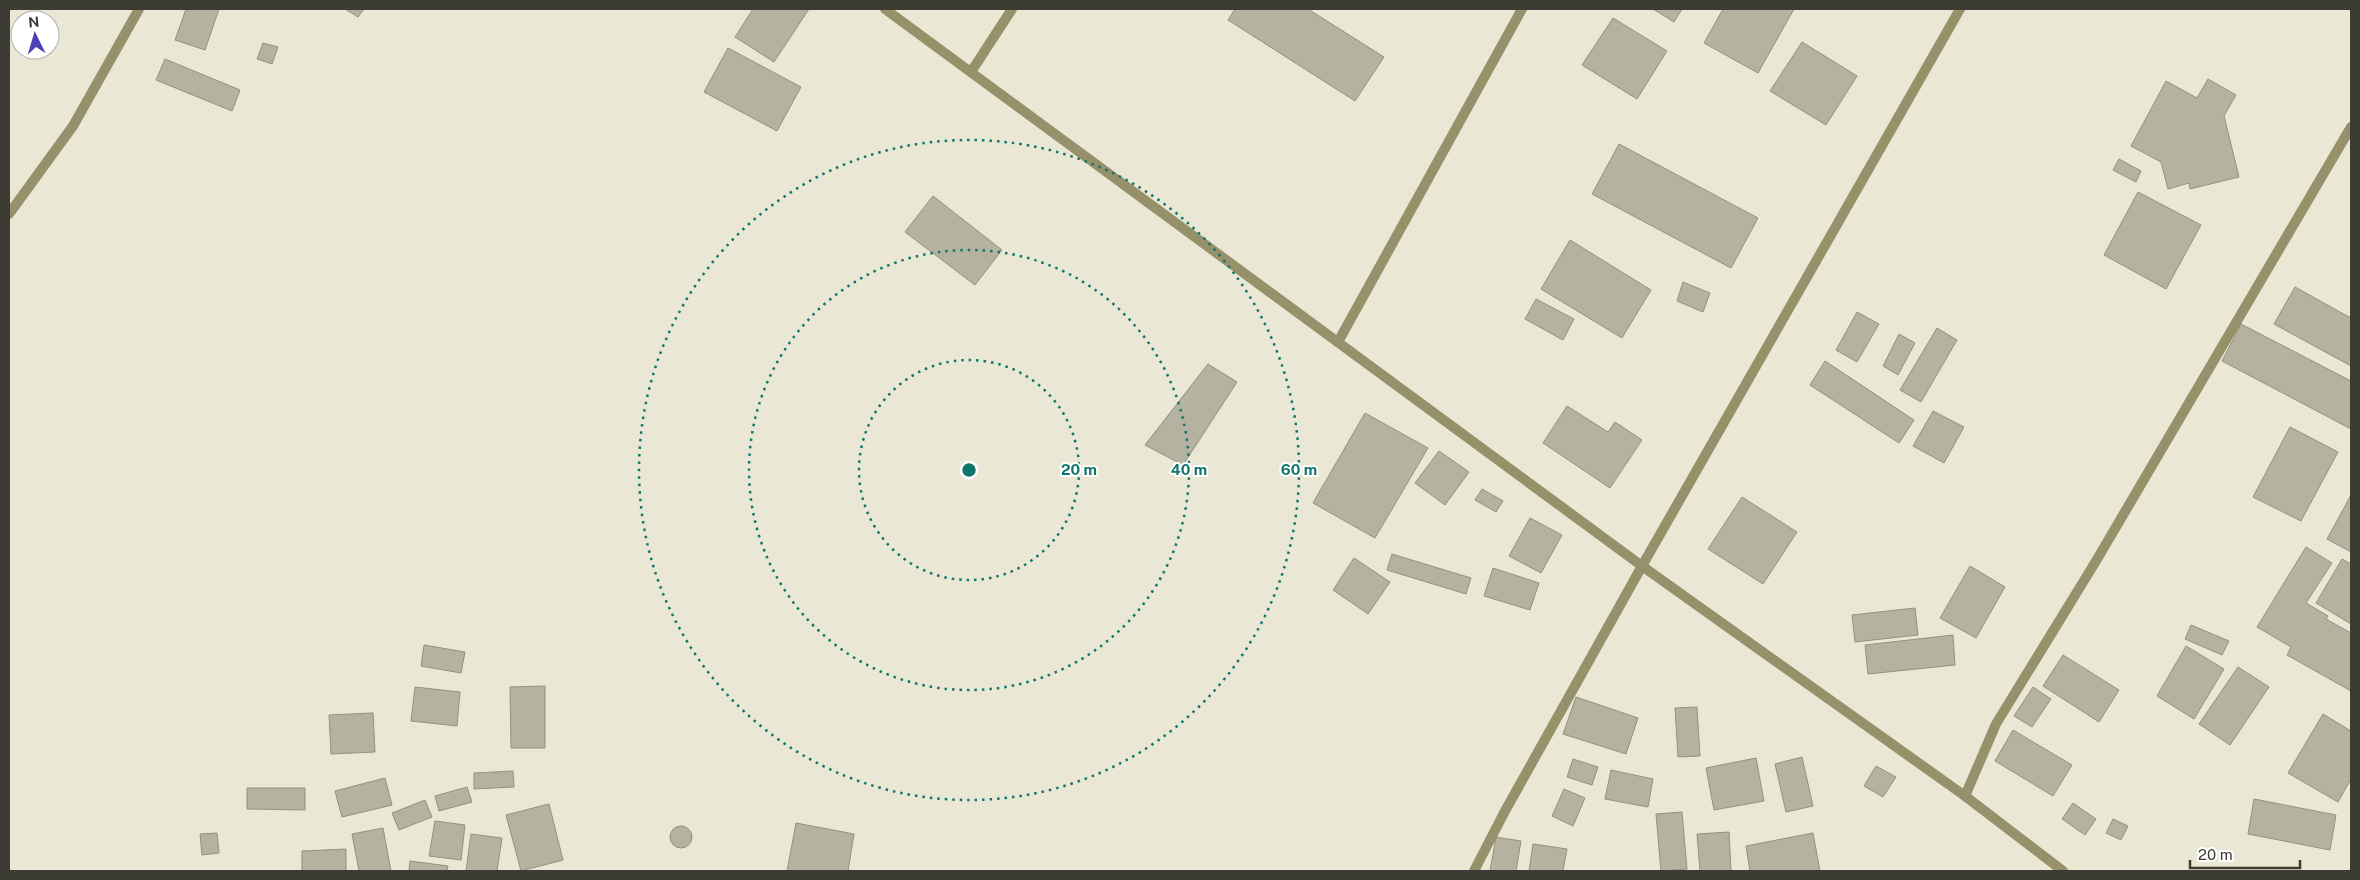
<svg xmlns="http://www.w3.org/2000/svg" width="2360" height="880" font-family="'Public Sans',sans-serif">
  <rect width="100%" height="100%" fill="#eae8d4"/>
  <g fill="#b5b3a0" stroke="#93917f">
    <path d="M 186,9 L 219,9 L 205,50 L 175,40 Z"/>
    <path d="M 345,9 L 364,9 L 358,17 Z"/>
    <path d="M 753,9 L 809,9 L 774,62 L 735,37 Z"/>
    <path d="M 1235,9 L 1308,9 L 1384,57 L 1355,101 L 1228,20 Z"/>
    <path d="M 1653,9 L 1682,9 L 1674,22 Z"/>
    <path d="M 1723,9 L 1794,9 L 1758,73 L 1704,43 Z"/>
    <path d="M 1613,18 L 1667,51 L 1637,99 L 1582,65 Z"/>
    <path d="M 1802,42 L 1857,76 L 1826,125 L 1770,91 Z"/>
    <path d="M 263,43 L 278,47 L 272,64 L 257,59 Z"/>
    <path d="M 728,48 L 801,87 L 777,131 L 704,92 Z"/>
    <path d="M 165,59 L 240,90 L 232,111 L 156,80 Z"/>
    <path d="M 2208,79 L 2236,95 L 2224,116 L 2239,177 L 2190,189 L 2189,183 L 2168,189 L 2161,162 L 2131,146 L 2166,81 L 2197,98 Z"/>
    <path d="M 1619,144 L 1758,218 L 1731,268 L 1592,194 Z"/>
    <path d="M 2119,159 L 2141,171 L 2136,182 L 2113,170 Z"/>
    <path d="M 2138,192 L 2201,225 L 2166,289 L 2104,255 Z"/>
    <path d="M 933,196 L 1002,250 L 975,285 L 905,232 Z"/>
    <path d="M 1570,240 L 1651,290 L 1622,338 L 1541,289 Z"/>
    <path d="M 1683,282 L 1710,293 L 1703,312 L 1677,301 Z"/>
    <path d="M 2295,287 L 2351,318 L 2351,366 L 2274,324 Z"/>
    <path d="M 1536,299 L 1574,319 L 1563,340 L 1525,319 Z"/>
    <path d="M 1857,312 L 1879,324 L 1857,362 L 1836,350 Z"/>
    <path d="M 2241,324 L 2351,381 L 2351,429 L 2222,361 Z"/>
    <path d="M 1937,328 L 1957,340 L 1921,402 L 1900,390 Z"/>
    <path d="M 1899,334 L 1915,343 L 1898,375 L 1883,366 Z"/>
    <path d="M 1825,361 L 1914,420 L 1899,443 L 1810,385 Z"/>
    <path d="M 1208,364 L 1237,382 L 1183,465 L 1145,445 Z"/>
    <path d="M 1567,406 L 1608,432 L 1615,422 L 1642,440 L 1610,488 L 1543,443 Z"/>
    <path d="M 1933,411 L 1964,427 L 1944,463 L 1913,446 Z"/>
    <path d="M 1365,413 L 1428,448 L 1375,538 L 1313,503 Z"/>
    <path d="M 2290,427 L 2338,452 L 2301,521 L 2253,497 Z"/>
    <path d="M 1439,451 L 1469,472 L 1445,505 L 1415,483 Z"/>
    <path d="M 1482,489 L 1503,501 L 1496,512 L 1475,500 Z"/>
    <path d="M 2351,495 L 2351,552 L 2327,539 Z"/>
    <path d="M 1742,497 L 1797,532 L 1763,584 L 1708,549 Z"/>
    <path d="M 1530,518 L 1562,535 L 1541,573 L 1509,556 Z"/>
    <path d="M 2306,547 L 2332,563 L 2306,603 L 2328,616 L 2326,619 L 2351,633 L 2351,691 L 2287,655 L 2291,647 L 2257,627 Z"/>
    <path d="M 1392,554 L 1471,578 L 1466,594 L 1387,570 Z"/>
    <path d="M 1354,558 L 1390,582 L 1368,614 L 1333,590 Z"/>
    <path d="M 2342,559 L 2351,564 L 2351,624 L 2316,603 Z"/>
    <path d="M 1970,566 L 2005,587 L 1976,638 L 1940,618 Z"/>
    <path d="M 1493,568 L 1539,583 L 1530,610 L 1484,596 Z"/>
    <path d="M 1915,608 L 1918,635 L 1855,642 L 1852,615 Z"/>
    <path d="M 2191,625 L 2229,641 L 2222,655 L 2185,639 Z"/>
    <path d="M 1953,635 L 1955,665 L 1868,674 L 1865,645 Z"/>
    <path d="M 424,645 L 465,652 L 461,673 L 421,666 Z"/>
    <path d="M 2186,646 L 2224,669 L 2194,719 L 2157,696 Z"/>
    <path d="M 2063,655 L 2119,690 L 2099,722 L 2043,686 Z"/>
    <path d="M 2238,667 L 2269,687 L 2230,745 L 2199,724 Z"/>
    <path d="M 545,686 L 545,748 L 511,748 L 510,687 Z"/>
    <path d="M 415,687 L 460,692 L 457,726 L 411,721 Z"/>
    <path d="M 2033,687 L 2051,699 L 2032,727 L 2014,716 Z"/>
    <path d="M 1576,697 L 1638,718 L 1626,754 L 1563,734 Z"/>
    <path d="M 1697,707 L 1700,756 L 1678,757 L 1675,708 Z"/>
    <path d="M 373,713 L 375,752 L 331,754 L 329,715 Z"/>
    <path d="M 2323,714 L 2351,731 L 2351,779 L 2338,802 L 2288,773 Z"/>
    <path d="M 2013,730 L 2072,765 L 2053,796 L 1995,761 Z"/>
    <path d="M 1802,757 L 1813,806 L 1786,812 L 1775,764 Z"/>
    <path d="M 1756,758 L 1764,801 L 1714,810 L 1706,768 Z"/>
    <path d="M 1573,759 L 1598,767 L 1592,785 L 1567,777 Z"/>
    <path d="M 1876,766 L 1896,777 L 1883,797 L 1864,786 Z"/>
    <path d="M 1611,770 L 1653,779 L 1648,807 L 1605,799 Z"/>
    <path d="M 513,771 L 514,787 L 474,789 L 474,773 Z"/>
    <path d="M 385,778 L 392,805 L 342,817 L 335,791 Z"/>
    <path d="M 467,787 L 472,802 L 439,811 L 435,796 Z"/>
    <path d="M 247,788 L 305,788 L 305,810 L 247,809 Z"/>
    <path d="M 1564,789 L 1585,798 L 1573,826 L 1552,816 Z"/>
    <path d="M 2254,799 L 2336,815 L 2330,850 L 2248,834 Z"/>
    <path d="M 425,800 L 432,817 L 399,830 L 392,813 Z"/>
    <path d="M 2073,803 L 2096,819 L 2085,835 L 2062,819 Z"/>
    <path d="M 549,804 L 563,860 L 521,871 L 506,815 Z"/>
    <path d="M 1682,812 L 1687,869 L 1661,871 L 1656,814 Z"/>
    <path d="M 2113,819 L 2128,826 L 2121,840 L 2106,833 Z"/>
    <path d="M 435,821 L 465,825 L 461,860 L 429,856 Z"/>
    <path d="M 796,823 L 854,834 L 848,871 L 787,871 Z"/>
    <circle cx="681" cy="837" r="11"/>
    <path d="M 383,828 L 391,871 L 359,871 L 352,834 Z"/>
    <path d="M 1729,832 L 1731,871 L 1700,871 L 1697,834 Z"/>
    <path d="M 217,833 L 219,853 L 202,855 L 200,834 Z"/>
    <path d="M 1813,833 L 1820,871 L 1750,871 L 1746,846 Z"/>
    <path d="M 471,834 L 502,838 L 497,871 L 466,871 Z"/>
    <path d="M 1496,837 L 1521,841 L 1516,871 L 1490,871 Z"/>
    <path d="M 1533,844 L 1567,849 L 1563,871 L 1529,871 Z"/>
    <path d="M 346,849 L 346,871 L 302,871 L 302,851 Z"/>
    <path d="M 410,861 L 448,866 L 447,871 L 409,871 Z"/>
  </g>
  <g fill="none" stroke-linecap="round" stroke-linejoin="round">
    <g stroke="#96916a" stroke-width="10">
      <path d="M 885,9 L 1642,566 L 1965,796 L 2063,871"/>
      <path d="M 971,72 L 1012,9"/>
      <path d="M 9,214 L 73,126 L 139,9"/>
      <path d="M 1338,342 L 1522,9"/>
      <path d="M 1965,796 L 1996,724 L 2096,561 L 2351,127"/>
      <path d="M 1474,871 L 1505,811 L 1642,566 L 1960,9"/>
    </g>
  </g>
  <g fill="none" stroke="#0f766e" stroke-width="2.5" stroke-dasharray="2.5 5">
    <circle cx="969" cy="470" r="110"/>
    <circle cx="969" cy="470" r="220"/>
    <circle cx="969" cy="470" r="330"/>
  </g>
  <circle cx="969" cy="470" r="8" fill="#0f766e" stroke="#fff" stroke-width="2.5"/>
  <g font-size="15" text-anchor="middle" font-weight="bold" fill="#0f766e" stroke="#fff" stroke-width="4" stroke-linejoin="round" paint-order="stroke">
    <text x="1079" y="475">20 m</text>
    <text x="1189" y="475">40 m</text>
    <text x="1299" y="475">60 m</text>
  </g>
  <rect width="2360" height="880" fill="none" stroke="#3d3c34" stroke-width="20"/>
  <g transform="translate(35 35) rotate(355)"><circle r="24" fill="#ffffff" stroke="#b1b1ae"/>
  <path d="M0-4L9 19L0 12L-9 19Z" fill="#4e40b7"/>
  <text y="-8" font-size="14" font-weight="bold" text-anchor="middle" fill="#3d3c34">N</text>
  </g>
  <path d="M2190 860v8h110v-8" fill="none" stroke="#3d3c34" stroke-width="2.5"/>
  <text x="2198" y="860" font-size="15" fill="#3d3c34" stroke="#ffffff" stroke-width="4" paint-order="stroke">20 m</text>
</svg>
